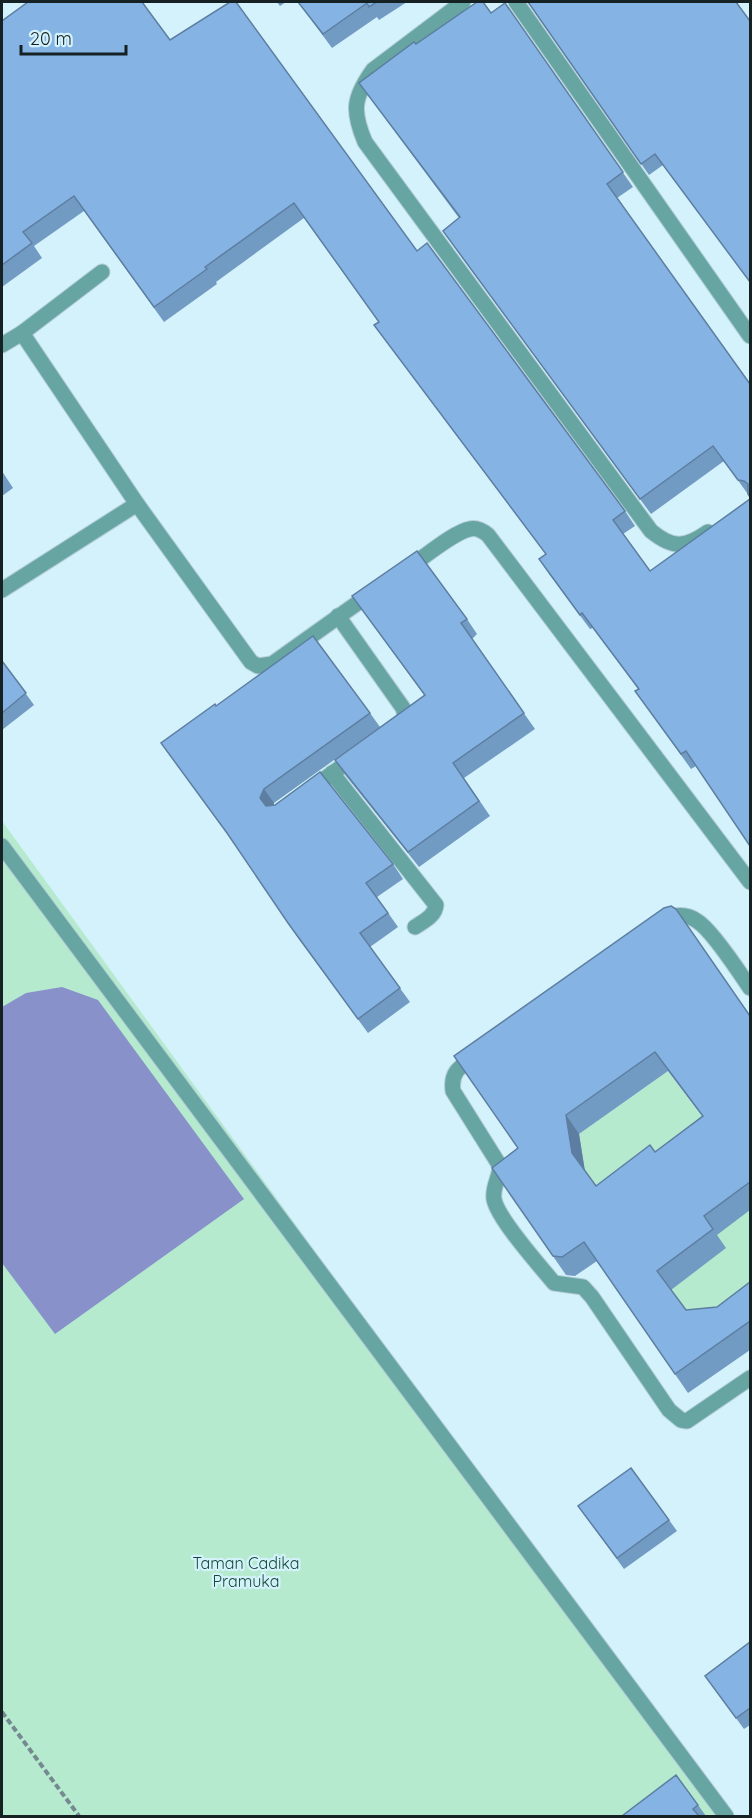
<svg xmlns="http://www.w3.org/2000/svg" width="752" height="1818" font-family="Quicksand,sans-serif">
  <rect width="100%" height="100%" fill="#d4f2fc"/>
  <g fill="#b6eacf">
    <path d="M 2,821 L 726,1816 L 2,1816 Z"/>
    <path d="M 668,1071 L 733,1158 L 626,1229 L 585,1172 L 579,1134 Z"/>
    <path d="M 750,1184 L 750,1311 L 700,1329 L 649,1263 L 717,1235 Z"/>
  </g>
  <path fill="#8991ca" d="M 62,987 L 98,1000 L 244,1199 L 55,1334 L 2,1263 L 2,1007 L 26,993 Z"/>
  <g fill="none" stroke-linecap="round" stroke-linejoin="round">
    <g stroke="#b2ccd5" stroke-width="17">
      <g id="lane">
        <path d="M 22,333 L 102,272"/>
        <path d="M 332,773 L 436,905 C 435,916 424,921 415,927"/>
        <path d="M 662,922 C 673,914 686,913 697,921 C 711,929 740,973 750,988"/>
        <path d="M 477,1055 C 462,1066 450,1070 453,1091 L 500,1166 C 500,1177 492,1187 494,1199 C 497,1218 540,1266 554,1283 L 583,1287 L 592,1297 L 669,1410 L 681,1420 L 687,1421 L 750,1378"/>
      </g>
    </g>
    <g stroke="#b2ccd5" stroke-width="17">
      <g id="street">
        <path d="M 463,2 L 373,70 C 353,98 352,111 365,142 L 651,531 C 673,549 685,548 708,532"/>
        <path d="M 516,2 L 750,336"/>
        <path d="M 2,345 L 22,333 L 137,504 L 251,662 L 258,666 L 272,664 L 373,592"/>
        <path d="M 405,570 C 421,560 453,532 470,529 C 477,527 483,531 488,535 L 750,882"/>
        <path d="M 2,590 L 137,504"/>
        <path d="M 338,616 L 403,708 L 405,715 L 403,723 L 397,727"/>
        <path d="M 309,790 L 355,757"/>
        <path d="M 2,846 L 726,1816"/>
      </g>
    </g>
    <path stroke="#758990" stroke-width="4" stroke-dasharray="6 3" stroke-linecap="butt" d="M 2,1712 L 79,1816"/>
    <use href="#lane" stroke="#66a5a2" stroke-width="15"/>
    <use href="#street" stroke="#66a5a2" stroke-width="15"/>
  </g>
  <g fill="#729bc4" fill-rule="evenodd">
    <path d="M 277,2 L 286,2 L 280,6 Z"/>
    <path d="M 298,2 L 407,2 L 379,20 L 377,17 L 332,48 Z"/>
    <path d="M 528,2 L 736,2 L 663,165 L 649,175 Z"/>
    <path d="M 505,3 L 633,187 L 617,198 L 750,384 L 750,497 L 724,461 L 651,514 L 453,245 L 459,218 L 359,83 L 416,44 L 491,13 Z"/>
    <path d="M 2,21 L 170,40 L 417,251 L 625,511 L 635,526 L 623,534 L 696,766 L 691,769 L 635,691 L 638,689 L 593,628 L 590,629 L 549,574 L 539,559 L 546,554 L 385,340 L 374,325 L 379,322 L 304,218 L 216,282 L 217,284 L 164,322 L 84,211 L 34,246 L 42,258 L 2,287 Z"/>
    <path d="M 2,471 L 13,488 L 2,496 Z"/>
    <path d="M 352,596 L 467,619 L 477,634 L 472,639 L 535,729 L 464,778 L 490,816 L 419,867 L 346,776 L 335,760 L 424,695 Z"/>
    <path d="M 2,661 L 34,705 L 2,730 Z"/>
    <path d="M 216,706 L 370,713 L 380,727 L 274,803 L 274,805 L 393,864 L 403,879 L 377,897 L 398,927 L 370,947 L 410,1002 L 368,1033 L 298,938 L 233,841 L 161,743 Z"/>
    <path d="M 750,1016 L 750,1210 L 717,1235 L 726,1248 L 671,1290 L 686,1310 L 717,1307 L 750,1282 L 750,1350 L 688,1393 L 597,1261 L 575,1276 L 566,1275 L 492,1168 L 518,1148 L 454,1056 ZM 668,1071 L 702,1116 L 655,1152 L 596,1186 L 585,1171 L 579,1134 Z"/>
    <path d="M 631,1468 L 677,1531 L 624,1569 L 578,1506 Z"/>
    <path d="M 750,1642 L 750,1725 L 744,1729 L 705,1676 Z"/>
    <path d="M 698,1805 L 706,1816 L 622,1816 Z"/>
  </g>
  <g fill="#5d7ea0">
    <path d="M 264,789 L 274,803 L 270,813 L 260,798 Z"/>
    <path d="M 566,1115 L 579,1134 L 585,1172 L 572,1153 Z"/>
  </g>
  <g fill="#85b4e4" stroke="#5d7ea0" stroke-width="1.5" fill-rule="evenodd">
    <path d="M 28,2 L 142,2 L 170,40 L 230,2 L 236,2 L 417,251 L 427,243 L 625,511 L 613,520 L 650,571 L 750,499 L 750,846 L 686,751 L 681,754 L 635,691 L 639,689 L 582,613 L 580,615 L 539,559 L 546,554 L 374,325 L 379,322 L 294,203 L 205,267 L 207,269 L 154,307 L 74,196 L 23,232 L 32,243 L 2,265 L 2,21 Z"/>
    <path d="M 298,2 L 377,2 L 369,7 L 367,3 L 323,34 Z"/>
    <path d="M 477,2 L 483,2 L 491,13 L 505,3 L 623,172 L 607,184 L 750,384 L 750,497 L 748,494 L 748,484 L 744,481 L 738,480 L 713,446 L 640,499 L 443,231 L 460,217 L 359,83 L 414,42 L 416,44 Z"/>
    <path d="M 528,2 L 736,2 L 750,21 L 750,282 L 655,154 L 641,164 Z"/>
    <path d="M 417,551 L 467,619 L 461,623 L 524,713 L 453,763 L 479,801 L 408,852 L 335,760 L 425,695 L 352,596 Z"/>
    <path d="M 313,636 L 370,713 L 264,789 L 260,798 L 266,806 L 275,805 L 320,772 L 393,864 L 366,883 L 388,913 L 360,933 L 400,988 L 358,1019 L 288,923 L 227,833 L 161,743 L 215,704 L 216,706 Z"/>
    <path d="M 2,661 L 26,693 L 2,713 Z"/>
    <path d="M 671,906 L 676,909 L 750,1016 L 750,1183 L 750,1182 L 704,1216 L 713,1229 L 657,1271 L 686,1310 L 717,1307 L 750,1282 L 750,1321 L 675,1374 L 584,1242 L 562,1257 L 553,1256 L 492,1168 L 518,1148 L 454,1056 L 664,908 ZM 655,1052 L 703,1116 L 655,1152 L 650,1145 L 596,1186 L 572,1153 L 566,1115 Z"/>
    <path d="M 631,1468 L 669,1520 L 617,1558 L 578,1506 Z"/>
    <path d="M 750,1642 L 750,1708 L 736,1718 L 705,1676 Z"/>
    <path d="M 676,1775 L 698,1805 L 693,1809 L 699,1816 L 622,1816 Z"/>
  </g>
  <g text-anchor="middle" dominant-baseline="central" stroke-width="4.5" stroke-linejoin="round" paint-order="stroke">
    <g font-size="16" fill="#124933" stroke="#d4f2fc">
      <text x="246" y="1563">Taman Cadika<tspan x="246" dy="18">Pramuka</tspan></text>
    </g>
  </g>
  <rect width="752" height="1818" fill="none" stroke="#162124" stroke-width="6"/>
  <path d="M21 45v9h105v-9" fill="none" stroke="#162124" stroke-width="3"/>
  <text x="30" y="45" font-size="18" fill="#162124" stroke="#d4f2fc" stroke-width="4.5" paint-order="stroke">20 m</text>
</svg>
